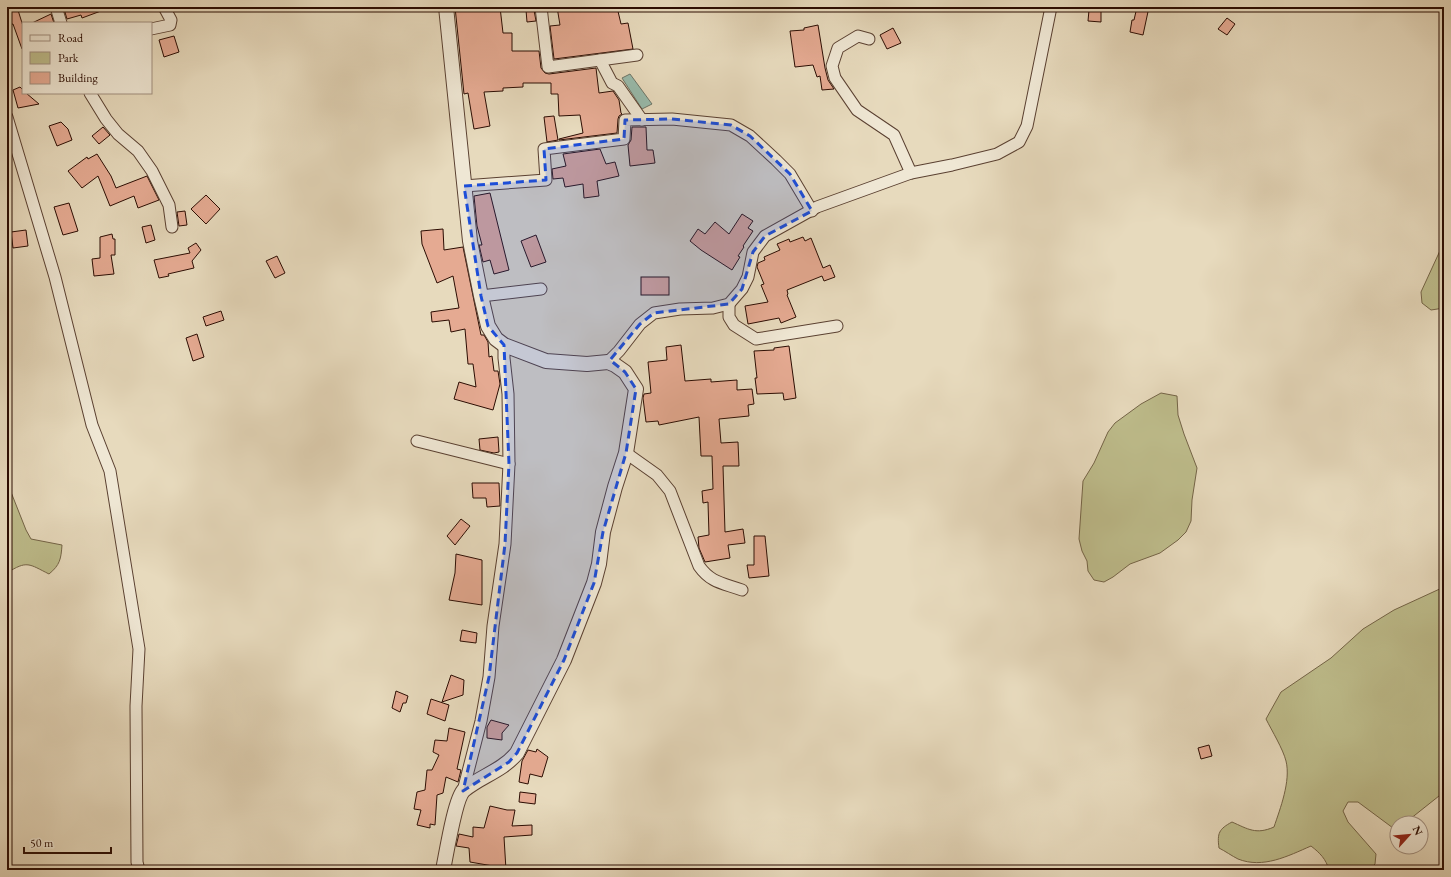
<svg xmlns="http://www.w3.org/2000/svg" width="1451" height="877" font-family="'EB Garamond',serif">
  <rect width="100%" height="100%" fill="#e7dabd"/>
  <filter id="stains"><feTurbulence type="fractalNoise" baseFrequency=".005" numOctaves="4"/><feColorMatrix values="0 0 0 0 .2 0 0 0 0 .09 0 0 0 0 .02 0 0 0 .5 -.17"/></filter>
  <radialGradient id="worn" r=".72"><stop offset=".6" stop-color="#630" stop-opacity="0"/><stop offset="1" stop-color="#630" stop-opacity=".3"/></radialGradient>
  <g fill="#bebd8c" stroke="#746447">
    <path d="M 1444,242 L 1444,308 L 1431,310 L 1422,303 L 1421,292 Z"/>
    <path d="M 1161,393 L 1177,396 L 1178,415 L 1184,434 L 1197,468 L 1192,500 L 1191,521 L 1186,532 L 1178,540 L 1160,553 L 1130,564 L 1113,577 L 1104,582 L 1094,580 L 1088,571 L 1087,561 L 1082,551 L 1079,539 L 1083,481 L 1094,463 L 1108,432 L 1115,423 L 1141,404 Z"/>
    <path d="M 7,482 L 26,530 L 31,539 L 62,545 C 61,559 60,565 49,574 C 29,564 27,560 7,573 Z"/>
    <path d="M 1444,587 L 1444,609 L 1441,618 L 1444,621 L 1444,792 L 1405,823 L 1397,823 L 1397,828 L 1393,828 L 1358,802 L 1348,802 L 1343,811 L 1348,822 L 1376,854 L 1375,864 L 1369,870 L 1329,870 C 1326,859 1320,853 1311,846 C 1288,856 1263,869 1238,859 C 1232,856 1225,851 1219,848 C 1217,833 1219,829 1232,822 C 1248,829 1256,835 1274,827 C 1280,809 1291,781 1286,761 C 1283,749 1272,731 1266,719 L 1281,692 L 1331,658 L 1363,629 L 1394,610 Z"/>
  </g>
  <path fill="#98bbac" stroke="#6c7568" d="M 630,74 L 652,104 L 642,109 L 622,78 Z"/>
  <g fill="#e5aa92" stroke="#2b0c02">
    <path d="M 11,7 L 17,7 L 23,26 L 23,49 L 22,49 L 13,24 L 7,25 L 7,8 Z"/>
    <path d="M 70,7 L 109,7 L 109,8 L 82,18 L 81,15 L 67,19 L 64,9 Z"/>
    <path d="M 455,7 L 500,7 L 503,33 L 512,33 L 512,51 L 539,51 L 541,68 L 545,73 L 549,74 L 596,68 L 599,93 L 613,91 L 619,100 L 621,113 L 622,114 L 619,116 L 618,119 L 617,133 L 559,140 L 559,139 L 583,133 L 580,115 L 559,116 L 558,94 L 551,94 L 551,83 L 523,83 L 523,87 L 503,88 L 503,91 L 484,92 L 490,126 L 474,129 L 468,93 L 464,94 Z"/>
    <path d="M 557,7 L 617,7 L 621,24 L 628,23 L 633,49 L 554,59 L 550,26 L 560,25 Z"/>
    <path d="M 1137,7 L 1149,7 L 1143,35 L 1130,32 L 1132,20 L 1134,20 Z"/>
    <path d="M 526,10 L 534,10 L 536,21 L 527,22 Z"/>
    <path d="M 1089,10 L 1101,11 L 1101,22 L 1088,21 Z"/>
    <path d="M 51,14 L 54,23 L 32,23 Z"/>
    <path d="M 1227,18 L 1235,24 L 1227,35 L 1218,29 Z"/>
    <path d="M 818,25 L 825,68 L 828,80 L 834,89 L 822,90 L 820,76 L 817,77 L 813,65 L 795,67 L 790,31 L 804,30 L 804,28 Z"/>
    <path d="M 893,28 L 901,43 L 887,49 L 880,35 Z"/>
    <path d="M 174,36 L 179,52 L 164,57 L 159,40 Z"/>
    <path d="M 20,87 L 23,90 L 23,93 L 26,93 L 39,104 L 18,108 L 13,90 Z"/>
    <path d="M 554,116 L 558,140 L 547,142 L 544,117 Z"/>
    <path d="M 61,122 L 68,129 L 72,140 L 57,146 L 49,126 Z"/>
    <path d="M 103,127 L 110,135 L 99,144 L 92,136 Z"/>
    <path d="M 632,127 L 646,127 L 647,150 L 653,150 L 655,163 L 630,166 L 628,145 L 631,140 Z"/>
    <path d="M 600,149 L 606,164 L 615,162 L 619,176 L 597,181 L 599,196 L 584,198 L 583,184 L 565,187 L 563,178 L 553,179 L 552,169 L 566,166 L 563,154 Z"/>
    <path d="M 97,154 L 111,176 L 116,188 L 147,176 L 159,200 L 138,208 L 134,196 L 110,206 L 98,176 L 82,188 L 68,171 L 87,157 L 88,159 Z"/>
    <path d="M 490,193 L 509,270 L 494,274 L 490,260 L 483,262 L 479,245 L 482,245 L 477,226 L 474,196 Z"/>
    <path d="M 206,195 L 220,209 L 206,224 L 191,209 Z"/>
    <path d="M 69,203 L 78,231 L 63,235 L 54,207 Z"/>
    <path d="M 185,211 L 187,225 L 179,226 L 177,212 Z"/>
    <path d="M 742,214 L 753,221 L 748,228 L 753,231 L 743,246 L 744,247 L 738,256 L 740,257 L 732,270 L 701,250 L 690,241 L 698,229 L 705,234 L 715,222 L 729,234 Z"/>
    <path d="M 151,225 L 155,240 L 146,243 L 142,227 Z"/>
    <path d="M 443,229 L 444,250 L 463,247 L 481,335 L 484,335 L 488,342 L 489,357 L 492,356 L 494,371 L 498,371 L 500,384 L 493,410 L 454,399 L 459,382 L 476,387 L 473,364 L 468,364 L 465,329 L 451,332 L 449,320 L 432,322 L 431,312 L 459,308 L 453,276 L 437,283 L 422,244 L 421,231 Z"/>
    <path d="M 26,230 L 28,246 L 13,248 L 11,232 Z"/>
    <path d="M 112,234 L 113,239 L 115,239 L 115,255 L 111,255 L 114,274 L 94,276 L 92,259 L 100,258 L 100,237 Z"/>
    <path d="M 536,235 L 546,262 L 531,267 L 521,241 Z"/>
    <path d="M 803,237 L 805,241 L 811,238 L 823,268 L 830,265 L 835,277 L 824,281 L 822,276 L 787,290 L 788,294 L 787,295 L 796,317 L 781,323 L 779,318 L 748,324 L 745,306 L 768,302 L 761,285 L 764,284 L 757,267 L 758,263 L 765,260 L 764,257 L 780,250 L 777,244 L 789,239 L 790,242 Z"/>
    <path d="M 196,243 L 201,250 L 192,261 L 194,268 L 168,274 L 169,276 L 159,278 L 154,260 L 190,253 L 188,248 Z"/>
    <path d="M 277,256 L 285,273 L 275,278 L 266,261 Z"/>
    <rect x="641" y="277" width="28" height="18"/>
    <path d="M 221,311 L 224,320 L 206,326 L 203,317 Z"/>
    <path d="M 197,334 L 204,357 L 193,361 L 186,338 Z"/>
    <path d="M 681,345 L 685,381 L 711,379 L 711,382 L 737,380 L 737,390 L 752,389 L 754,404 L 748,405 L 749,416 L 719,419 L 721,443 L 738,442 L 739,466 L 723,466 L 725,532 L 743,529 L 745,543 L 728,545 L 730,558 L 705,562 L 699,548 L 698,537 L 709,535 L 708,502 L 703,503 L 702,491 L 713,489 L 712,456 L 701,456 L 699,417 L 659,425 L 658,421 L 646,422 L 643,398 L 644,394 L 651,393 L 648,362 L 667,360 L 666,347 Z"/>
    <path d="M 789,346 L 796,398 L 784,400 L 783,393 L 757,394 L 755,378 L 757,378 L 754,351 L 774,350 L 774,348 Z"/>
    <path d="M 498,437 L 499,452 L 494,453 L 480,450 L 479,439 Z"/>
    <path d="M 472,483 L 499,483 L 500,506 L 487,507 L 486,498 L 473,498 Z"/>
    <path d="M 461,519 L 470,526 L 455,545 L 447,536 Z"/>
    <path d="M 754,536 L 765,536 L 769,576 L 749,578 L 747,565 L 754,565 Z"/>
    <path d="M 456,554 L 482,560 L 482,605 L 449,600 L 455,573 Z"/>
    <path d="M 462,630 L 477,633 L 476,643 L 460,641 Z"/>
    <path d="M 451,675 L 464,680 L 463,695 L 442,702 Z"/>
    <path d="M 396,691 L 408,696 L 406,703 L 403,703 L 400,712 L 392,708 Z"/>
    <path d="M 431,699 L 449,705 L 445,721 L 427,714 Z"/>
    <path d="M 491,720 L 509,725 L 502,733 L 502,740 L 487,738 L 487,727 Z"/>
    <path d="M 449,728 L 465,732 L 457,769 L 461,770 L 458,782 L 446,777 L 443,793 L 437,795 L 435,825 L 430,824 L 430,828 L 417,825 L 421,810 L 414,809 L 417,792 L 425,790 L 427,770 L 432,770 L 439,755 L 433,752 L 435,740 L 447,741 Z"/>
    <path d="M 1209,745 L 1212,756 L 1201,759 L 1198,748 Z"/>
    <path d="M 537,749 L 548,757 L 542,777 L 530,774 L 528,784 L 519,782 L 522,761 L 528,750 L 536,752 Z"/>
    <path d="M 520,792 L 536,794 L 535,804 L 519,802 Z"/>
    <path d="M 490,806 L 507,810 L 515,810 L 512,826 L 532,825 L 532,835 L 504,837 L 506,870 L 492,870 L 493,866 L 470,862 L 469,848 L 456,846 L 459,834 L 473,837 L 473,827 L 484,828 Z"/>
  </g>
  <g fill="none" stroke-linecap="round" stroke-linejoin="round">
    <g stroke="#5a4031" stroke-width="13">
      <g id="minor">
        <path d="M 56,7 L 61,23"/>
        <path d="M 541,7 L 548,67 L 637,55"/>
        <path d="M 151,29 L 170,25 L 171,20 L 164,7"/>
        <path d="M 869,39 L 858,36 L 838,48 L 832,66 L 835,78 L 857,110 L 894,135 L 911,173"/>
        <path d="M 600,60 L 612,83 L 618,86 L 642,120"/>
        <path d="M 90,93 L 106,119 L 118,134 L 138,151 L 152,171 L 169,205 L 172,227"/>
        <path d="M 7,117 L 55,277 L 92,425 L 110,471 L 139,649 L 136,706 L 137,862 L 139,870"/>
        <path d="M 464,186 L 546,180 L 544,149 L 624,139 L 625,120 L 672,119 L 731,125 L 750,136 L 776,160 L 790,174 L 812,211"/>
        <path d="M 481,296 L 541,289"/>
        <path d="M 729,304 L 729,317 L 734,325 L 756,339 L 837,326"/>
        <path d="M 608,362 L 619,351 L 640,324 L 654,313 L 680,309 L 713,308 L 729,304 L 742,289 L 748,277 L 753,252 L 765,236 L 817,207 L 911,173 L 952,165 L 997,154 L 1019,142 L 1027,126 L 1051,7"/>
        <path d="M 417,441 L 509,464"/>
        <path d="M 626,453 L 657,475 L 670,491 L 699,566 C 711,583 723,583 742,590"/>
        <path d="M 463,791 L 481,721 L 489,677 L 493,626 L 505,544 L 509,464 L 508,394 L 504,358 L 504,345"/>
      </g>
    </g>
    <g stroke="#5a4031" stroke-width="16">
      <path id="tertiary" d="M 443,870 C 446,856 455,798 464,790 C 481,776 502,771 517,753 L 564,660 L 594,583 L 599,564 L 603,532 L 615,487 L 626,453 L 636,389 L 625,372 L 615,365 L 608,362 L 587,364 L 546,361 L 504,345 L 496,339 L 488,326 L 481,296 L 470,241 L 446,7"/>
    </g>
    <use href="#minor" stroke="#efe7d4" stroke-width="11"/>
    <use href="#tertiary" stroke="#efe7d4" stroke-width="14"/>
  </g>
  <path fill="#1d4ed8" fill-opacity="0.2" stroke="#1d4ed8" stroke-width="3" stroke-dasharray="8 5" stroke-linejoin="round" d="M 672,119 L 731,125 L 750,136 L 790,174 L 812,211 L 765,236 L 753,252 L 742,289 L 729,304 L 654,313 L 640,324 L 610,360 L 625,372 L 636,389 L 626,453 L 603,532 L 594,583 L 564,660 L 517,753 L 509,762 L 463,791 L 489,677 L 505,544 L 509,464 L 504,345 L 488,326 L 481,296 L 464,186 L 546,180 L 544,149 L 624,139 L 625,120 Z"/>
  <rect width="1451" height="877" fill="none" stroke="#e7dabd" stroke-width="24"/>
  <rect x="8" y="8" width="1435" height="861" fill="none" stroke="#2b0c02" stroke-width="2"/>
  <rect x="12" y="12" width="1427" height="853" fill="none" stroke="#2b0c02"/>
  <rect x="22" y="22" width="130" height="72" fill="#efe7d4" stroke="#a18f80"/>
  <rect x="30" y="35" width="20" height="6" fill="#efe7d4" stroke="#a18f80"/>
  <text x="58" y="42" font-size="12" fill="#2b0c02">Road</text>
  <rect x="30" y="52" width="20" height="12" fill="#bebd8c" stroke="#a18f80"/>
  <text x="58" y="62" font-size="12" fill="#2b0c02">Park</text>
  <rect x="30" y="72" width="20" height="12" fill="#e5aa92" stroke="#a18f80"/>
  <text x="58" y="82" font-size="12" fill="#2b0c02">Building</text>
  <g transform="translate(1409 835) rotate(63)"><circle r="19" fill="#efe7d4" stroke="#a18f80"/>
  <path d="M0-3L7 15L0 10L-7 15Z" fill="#8f2418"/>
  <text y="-6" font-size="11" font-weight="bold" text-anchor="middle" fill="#2b0c02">N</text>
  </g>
  <path d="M24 847v6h87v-6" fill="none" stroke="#2b0c02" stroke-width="2"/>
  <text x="30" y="847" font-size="12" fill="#2b0c02" stroke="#efe7d4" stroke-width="3" paint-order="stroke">50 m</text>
  <rect width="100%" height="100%" filter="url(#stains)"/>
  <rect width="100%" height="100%" fill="url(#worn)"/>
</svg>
